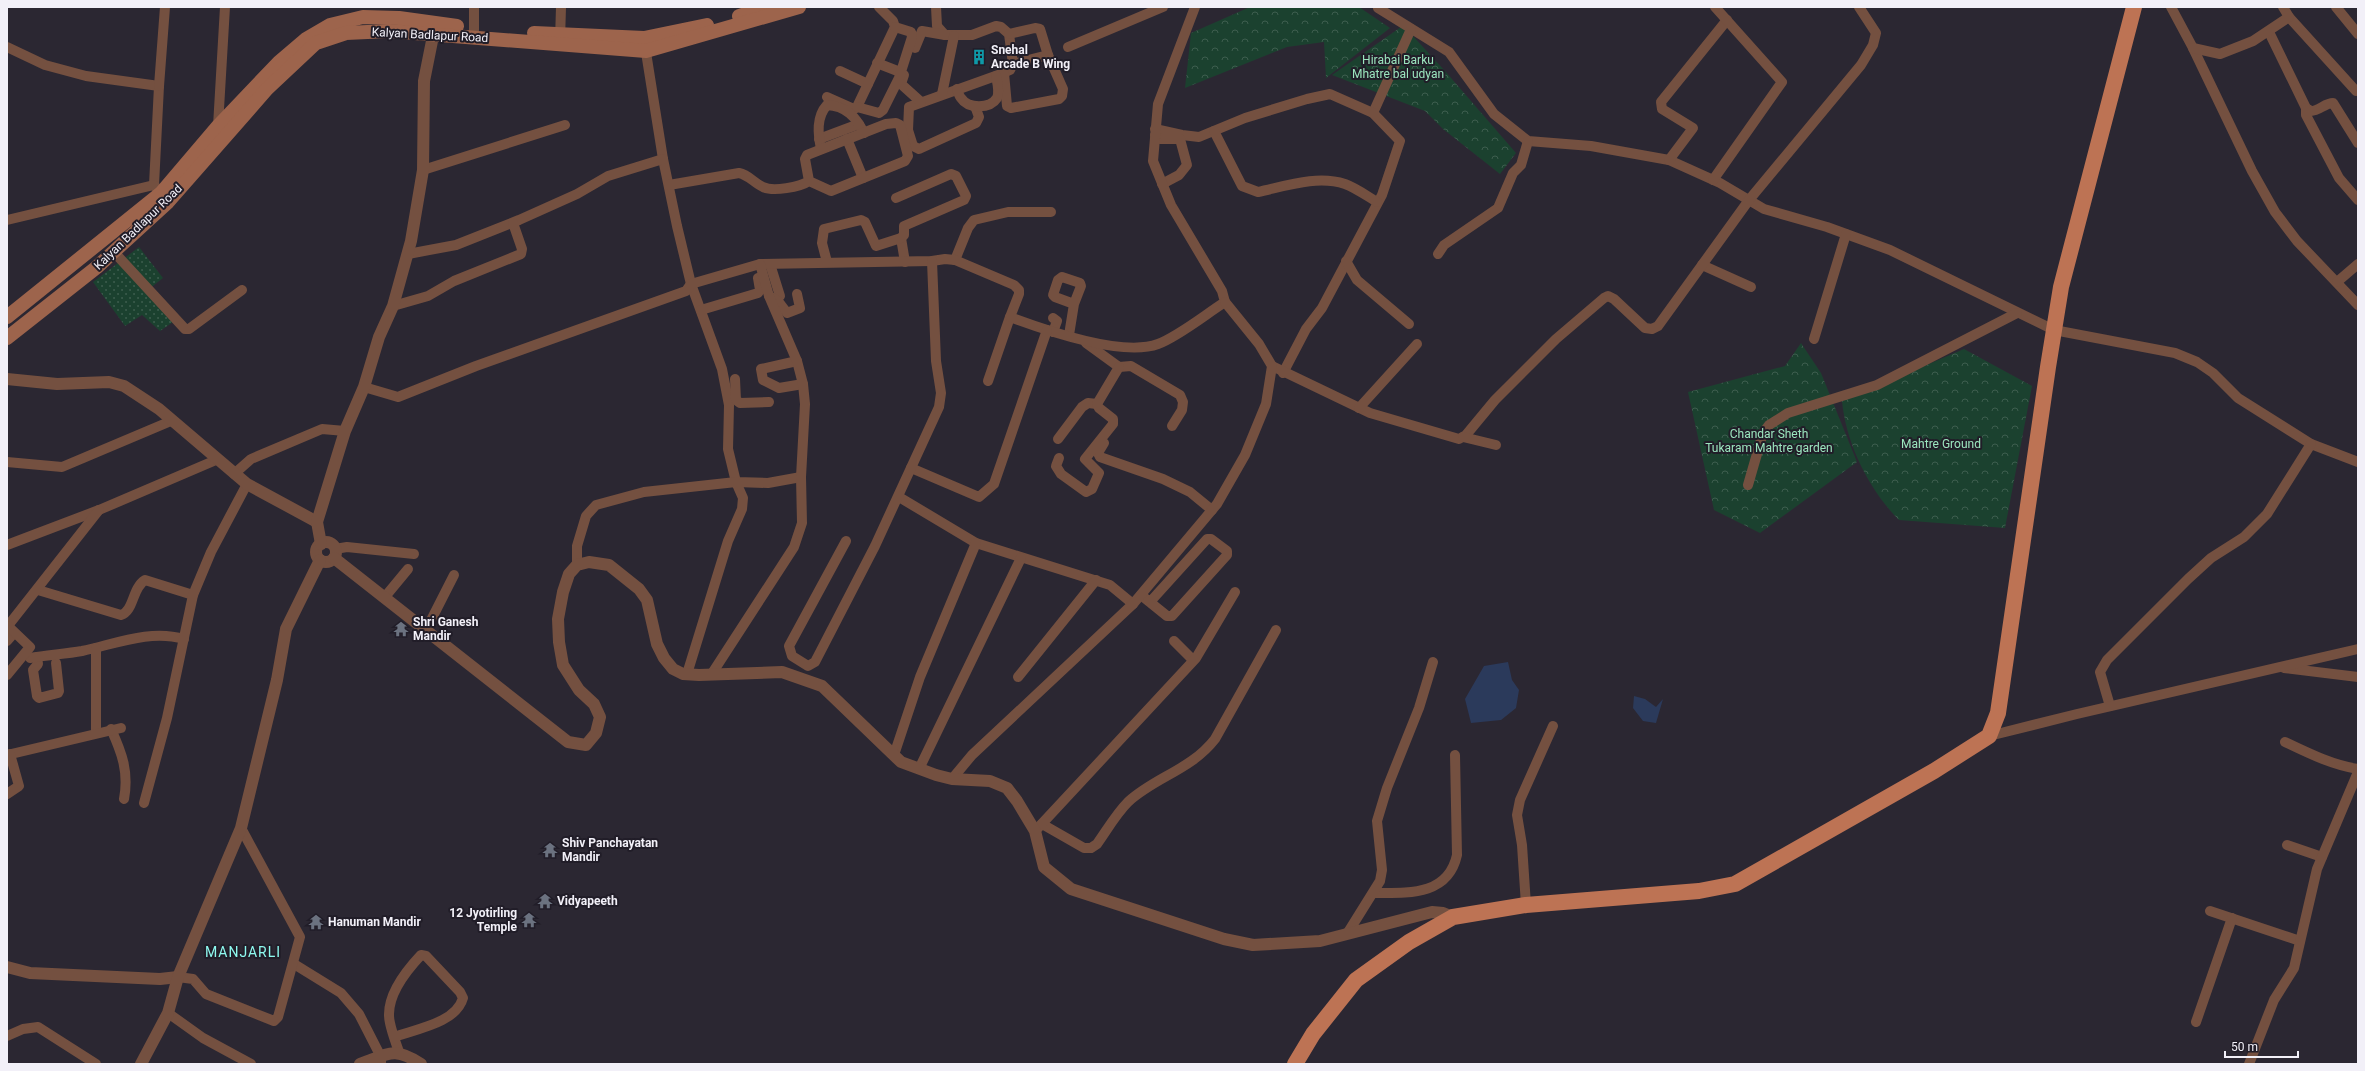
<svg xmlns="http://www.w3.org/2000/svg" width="2365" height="1071" font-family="Roboto,sans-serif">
  <defs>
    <pattern id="park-crowns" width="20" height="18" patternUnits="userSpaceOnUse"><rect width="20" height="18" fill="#1b412f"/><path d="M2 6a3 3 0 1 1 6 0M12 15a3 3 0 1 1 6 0" fill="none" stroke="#3d5d4e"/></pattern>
    <pattern id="garden-dots" width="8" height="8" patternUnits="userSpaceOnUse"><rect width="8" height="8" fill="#1b412f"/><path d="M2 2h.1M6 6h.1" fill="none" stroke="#3d5d4e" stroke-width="1.8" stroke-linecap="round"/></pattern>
  </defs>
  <rect width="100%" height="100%" fill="#2b2732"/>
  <g fill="url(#park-crowns)">
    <path d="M 1250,7 L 1359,7 L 1390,28 L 1326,78 L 1324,42 L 1287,47 L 1185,88 L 1191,33 Z"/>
    <path d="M 1401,27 L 1412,35 L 1445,71 L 1516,153 L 1500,174 L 1443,129 L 1425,111 L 1332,75 Z"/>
    <path d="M 1801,343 L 1821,373 L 1857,462 L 1760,533 L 1714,510 L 1688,392 L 1785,366 Z"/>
    <path d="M 1964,349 L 2032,386 L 2005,528 L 1899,520 C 1869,490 1846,444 1842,401 Z"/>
  </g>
  <path fill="url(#garden-dots)" d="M 139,247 L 163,278 L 149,289 L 176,320 L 160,331 L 142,315 L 125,326 L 93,282 Z"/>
  <g fill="#2b3a5b">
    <path d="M 1508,662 L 1512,680 L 1519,690 L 1516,708 L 1501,720 L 1471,723 L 1465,699 L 1484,666 Z"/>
    <path d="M 1634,696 L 1645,699 L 1656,707 L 1663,699 L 1656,723 L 1643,721 L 1633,708 Z"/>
  </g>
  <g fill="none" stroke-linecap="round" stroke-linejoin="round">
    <g stroke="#745040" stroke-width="10">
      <path d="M 936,7 L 937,26 L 945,35 L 972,35 L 996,26 L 1001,27 L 1009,34 L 1013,64 L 1010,70 L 1001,74 L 909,107 L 908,130 L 913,146 L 919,149 L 976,123 L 979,117 L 975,106"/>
      <path d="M 2171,7 L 2193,48 L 2252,171 L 2275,212 L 2297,241 L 2358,305"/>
      <path d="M 2336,7 L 2358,34"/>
      <path d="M 1378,8 L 1449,52 L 1494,114 L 1528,141 L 1591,146 L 1669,160 L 1720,183 L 1764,209 L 1827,227 L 1890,250 L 2054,330 L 2175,353 L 2197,362 L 2213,373 L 2238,398 L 2311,444 L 2358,462"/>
      <path d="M 2289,17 L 2356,91"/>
      <path d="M 2269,32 L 2306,108 L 2311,111 C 2319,111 2325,103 2333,103 L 2358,143"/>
      <path d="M 1009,34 L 1035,28 L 1040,29 L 1048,55"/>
      <path d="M 474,36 L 474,7"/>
      <path d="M 560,40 L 561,7"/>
      <path d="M 645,46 L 663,159 L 677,226 L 691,284 L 722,369 L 729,405 L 728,449 L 736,482 L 768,483 L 801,477"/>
      <path d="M 7,47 L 45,65 L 86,76 L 159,86 L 154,185 L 164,197"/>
      <path d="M 1068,47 L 1163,7"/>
      <path d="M 915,48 L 922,31 L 945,35"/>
      <path d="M 2193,48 L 2220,54 L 2253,41 L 2289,17 L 2283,7"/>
      <path d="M 877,63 L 900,72"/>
      <path d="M 840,71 L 868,84"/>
      <path d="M 1004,73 L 1007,106 L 1011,108 L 1059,99 L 1062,96 L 1063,89 L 1048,55 L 1013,64"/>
      <path d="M 904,75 L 901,84 L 921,102"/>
      <path d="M 159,86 L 165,7"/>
      <path d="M 957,89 C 958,92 959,96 961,98 C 968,109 990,109 997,98 C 1000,91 997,82 996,76"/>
      <path d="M 942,94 L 954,36"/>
      <path d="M 827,97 L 854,109 L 857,107 L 895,27 L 893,21 L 879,7"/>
      <path d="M 857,107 L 879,113 L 883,110 L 899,78 L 912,37 L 911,32 L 895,27"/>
      <path d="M 2306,108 L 2306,115 L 2339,178 L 2358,200"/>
      <path d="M 1373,113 L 1411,29"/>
      <path d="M 220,128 L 218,126 L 225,7"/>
      <path d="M 1155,129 L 1182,135 L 1199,137 L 1245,118 L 1307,99 L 1330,94 L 1373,113 L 1400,141 L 1382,195 L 1322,308 L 1306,329 L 1283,373"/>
      <path d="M 1214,131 L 1242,186 L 1258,192 C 1286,186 1317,175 1345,184 C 1356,188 1367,196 1377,202"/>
      <path d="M 1155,135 L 1160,139 L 1180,139 L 1187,165 L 1179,175 L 1162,184"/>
      <path d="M 819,139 L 859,124"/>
      <path d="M 847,139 L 863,178"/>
      <path d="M 821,149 C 818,134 816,117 827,105 C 846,106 856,117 864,133"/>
      <path d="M 1669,160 L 1693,128 L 1662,109 L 1661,102 L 1727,20"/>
      <path d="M 423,170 L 565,125"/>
      <path d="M 1713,180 L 1782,82 L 1715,7"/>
      <path d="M 669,185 L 739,173 C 749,175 754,183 763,187 C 773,192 800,187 809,181 L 805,159 L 807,155 L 886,124 L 896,123 L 900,125 L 908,156 L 905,161 L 831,191 L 809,181"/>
      <path d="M 7,220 L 154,185"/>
      <path d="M 901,238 L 905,262"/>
      <path d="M 114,252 L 185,329 L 189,329 L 242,290"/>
      <path d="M 408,254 L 456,245 L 519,220 L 577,194 L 608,176 L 663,159"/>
      <path d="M 1438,254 L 1444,245 L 1498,208 L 1513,173 L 1521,165 L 1528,141"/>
      <path d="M 955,260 L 968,228 L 974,220 L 1008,212 L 1051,212"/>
      <path d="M 1346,261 L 1357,280 L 1409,324"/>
      <path d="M 827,262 L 822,243 L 824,229 L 861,220 L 865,222 L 876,246 L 901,238 L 904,235 L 904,226 L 964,200 L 966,196 L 956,176 L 951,174 L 896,198"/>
      <path d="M 770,264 L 780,296"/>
      <path d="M 1702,265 L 1751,287"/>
      <path d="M 2337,282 L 2358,264"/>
      <path d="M 769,296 L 778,301 L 787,313 L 800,308 L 797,294"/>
      <path d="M 393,306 L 428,296 L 454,281 L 521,254 L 522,249 L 513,223"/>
      <path d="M 701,310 L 758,293 L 760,290 L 758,278"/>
      <path d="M 1053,318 L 1057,321 L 1053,332"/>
      <path d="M 1069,335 L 1074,304 L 1055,297 L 1053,295 L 1058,280 L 1062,277 L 1080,283 L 1081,286 L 1074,304"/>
      <path d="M 1814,339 L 1846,234"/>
      <path d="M 1086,343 L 1119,367 L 1131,366 L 1180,395 L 1183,402 L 1182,410 L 1172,426"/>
      <path d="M 797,361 L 761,369 L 763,380 L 779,388 L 803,384"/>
      <path d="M 1272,366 L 1370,413 L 1459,439 L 1466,435 L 1495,400 L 1556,339 L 1604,298 L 1608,296 L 1614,299 L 1645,328 L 1652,329 L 1658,326 L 1749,200 L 1861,65 L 1873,45 L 1876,33 L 1859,7"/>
      <path d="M 735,379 L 736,400 L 740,403 L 769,402"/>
      <path d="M 988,381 L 1010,317"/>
      <path d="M 364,387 L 398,397 L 476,366 L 686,291 L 691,284 L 760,264 L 932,261 L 945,259 L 955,260 L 1014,285 L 1019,290 L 1019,294 L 1010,317 C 1045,330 1123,357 1158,344 C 1179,336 1206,314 1225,302 L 1222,291 L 1171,205 L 1153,161 L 1158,104 L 1195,7"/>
      <path d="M 1359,408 L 1417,344"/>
      <path d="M 1463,437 L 1496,445"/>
      <path d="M 1058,439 L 1082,407 L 1088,403 L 1097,404"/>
      <path d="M 1104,443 L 1098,453 L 1100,457 L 1163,479 L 1190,492 L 1212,510"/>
      <path d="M 1059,458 L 1056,466 L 1061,474 L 1086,492 L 1092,489 L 1099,473 L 1085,459 L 1113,424 L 1113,419 L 1099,408 L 1097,404 L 1119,367"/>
      <path d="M 7,462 L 62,467 L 171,421"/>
      <path d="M 911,468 L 979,497 L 994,484 L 1047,330"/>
      <path d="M 234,474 L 251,459 L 322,429 L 345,431"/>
      <path d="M 1748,485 L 1763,433 L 1769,425 L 1788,413 L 1877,385 L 2017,313"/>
      <path d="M 899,497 L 976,543 L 1110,585 L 1133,604"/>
      <path d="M 846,541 L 789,646 L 792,656 L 808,666 L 815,662 L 875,546 L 939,407 L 941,393 L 936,361 L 932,261"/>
      <path d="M 7,545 L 99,510 L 216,460"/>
      <path d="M 335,549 L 347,547 L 414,554"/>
      <path d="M 577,565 L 577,546 L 586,516 L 596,505 L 644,492 L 736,482 L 743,498 L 742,509 L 728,541 L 687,674"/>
      <path d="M 38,590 L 121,615 C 134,611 132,588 145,580 L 193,595"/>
      <path d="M 1141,595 L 1167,616 L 1172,616 L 1227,555 L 1227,551 L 1211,539 L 1207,539 L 1150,602"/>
      <path d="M 384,598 L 408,569"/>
      <path d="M 7,627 L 99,510"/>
      <path d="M 426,630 L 454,575"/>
      <path d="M 7,641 L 14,633"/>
      <path d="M 1174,641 L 1193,660"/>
      <path d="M 37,657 L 38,664 L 33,670 L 37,696 L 39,698 L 58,693 L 59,691 L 56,663"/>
      <path d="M 30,658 C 47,655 65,654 82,651 C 115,644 150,629 184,639"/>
      <path d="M 2284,668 L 2358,677"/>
      <path d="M 7,675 L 30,647 L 8,626"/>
      <path d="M 711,675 L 794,547 L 802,523 L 801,477 L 805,404 L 803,384 L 797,361 L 769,296 L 760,264"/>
      <path d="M 1018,677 L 1096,580"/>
      <path d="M 2110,706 L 2100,672 L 2107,660 L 2188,579 L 2211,558 L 2244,537 L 2267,514 L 2311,444"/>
      <path d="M 111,729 C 122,753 129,772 124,799"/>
      <path d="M 96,732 L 96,648"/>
      <path d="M 1989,736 L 2077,714 L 2358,649"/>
      <path d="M 2285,742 C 2308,753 2332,765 2358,769"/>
      <path d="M 7,755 L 121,728"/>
      <path d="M 894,755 L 920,677 L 976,543"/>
      <path d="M 919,769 L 1021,558"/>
      <path d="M 952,779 L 972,755 L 1133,604 L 1217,504 L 1245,455 L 1266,404 L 1272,366 L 1259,344 L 1225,302"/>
      <path d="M 7,794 L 19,786 L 10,754"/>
      <path d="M 144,803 L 167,718 L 193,595 L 211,552 L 247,484"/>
      <path d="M 1042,824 L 1084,848 L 1091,848 L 1097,844 C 1107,830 1116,814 1128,802 C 1155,777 1191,770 1215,739 L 1276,630"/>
      <path d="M 1037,829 L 1196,658 L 1235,592"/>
      <path d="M 2287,845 L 2322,857"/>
      <path d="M 1374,893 C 1408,893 1448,896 1457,855 L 1455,755"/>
      <path d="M 1526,905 L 1522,845 L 1517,815 L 1520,800 L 1553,726"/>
      <path d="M 2210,911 L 2300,941"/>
      <path d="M 1347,934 L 1380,881 L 1382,870 L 1377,821 L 1387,788 L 1419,708 L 1433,662"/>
      <path d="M 294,964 L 341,993 L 359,1014 L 381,1057 L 381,1064"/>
      <path d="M 178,977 L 193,979 L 206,994 L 274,1021 L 278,1017 L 300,937 L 241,828"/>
      <path d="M 168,1013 L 203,1038 L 251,1064"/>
      <path d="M 2196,1022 L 2232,918"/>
      <path d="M 7,1036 L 23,1029 L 38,1027 L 96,1064"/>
      <path d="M 394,1037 C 416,1029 456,1023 463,998 L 460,992 L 426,956 L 421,955 C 405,972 384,998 390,1023 C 392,1033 396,1043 399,1052"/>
      <path d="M 2249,1064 L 2274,1000 L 2294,968 L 2317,869 L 2358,772"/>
    </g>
    <g stroke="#745040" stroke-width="12">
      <path d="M 7,379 L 57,384 L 109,382 L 124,386 L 159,409 L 247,484 L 317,522"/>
      <circle cx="326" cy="552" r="10"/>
      <path d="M 321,544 L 317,522 L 345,431 L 364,387 L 379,337 L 393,306 L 411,241 L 423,170 L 424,81 L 435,26"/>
      <path d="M 334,558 L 568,742 L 586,745 L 596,733 L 600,717 L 594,704 L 579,690 L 563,665 L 559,642 L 558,619 L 563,592 L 569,574 L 577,565 L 589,562 L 609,565 L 639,589 L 647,600 L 657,644 L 664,658 L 673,669 L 683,674 L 699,675 L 782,672 L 822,686 L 901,762 L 936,775 L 952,779 L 990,781 L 1007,788 L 1017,801 L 1035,831 L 1044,867 L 1071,889 L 1224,939 L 1253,945 L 1320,941 L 1432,912 L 1443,913 L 1453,917"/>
      <path d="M 7,967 L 30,973 L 160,979 L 178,977"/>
      <path d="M 141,1064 L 168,1013 L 178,977 L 241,828 L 277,680 L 286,629 L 320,560"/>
      <path d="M 360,1064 C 389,1054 393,1046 421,1064"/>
    </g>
    <g stroke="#9d644c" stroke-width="14">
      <path d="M 739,16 L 765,7"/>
      <path d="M 534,33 L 644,38 L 707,25"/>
      <path d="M 7,317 L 161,193 L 218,126 L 279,62 L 306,39 L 330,25 L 363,17 L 399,18 L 457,26"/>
      <path d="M 7,338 L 97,267 L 168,202 L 267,89 L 316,43 L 346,33 L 389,31 L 646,51 L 799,7"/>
    </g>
    <path stroke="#bd7354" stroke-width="16" d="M 1295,1064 L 1313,1034 L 1356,980 L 1409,942 L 1453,917 L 1526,905 L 1699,891 L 1735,884 L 1934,771 L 1989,736 L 1998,713 L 2048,367 L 2061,287 L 2134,7"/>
  </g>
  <defs>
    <g id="building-bare" transform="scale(1.2)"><path d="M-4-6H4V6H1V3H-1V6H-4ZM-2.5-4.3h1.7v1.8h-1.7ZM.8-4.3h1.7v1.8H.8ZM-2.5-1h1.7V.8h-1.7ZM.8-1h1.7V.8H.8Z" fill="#0f9aa8" stroke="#211d28" stroke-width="2.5" paint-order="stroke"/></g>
    <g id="temple-bare" transform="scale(1.2)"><path d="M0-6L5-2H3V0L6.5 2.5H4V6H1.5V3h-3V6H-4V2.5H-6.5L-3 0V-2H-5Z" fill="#6b7280" stroke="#211d28" stroke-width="2.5" paint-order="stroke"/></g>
  </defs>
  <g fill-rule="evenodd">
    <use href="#building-bare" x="979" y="57"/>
    <use href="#temple-bare" x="401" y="629"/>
    <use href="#temple-bare" x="550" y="850"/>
    <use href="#temple-bare" x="545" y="901"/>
    <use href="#temple-bare" x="529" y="920"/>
    <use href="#temple-bare" x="316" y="922"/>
  </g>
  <g text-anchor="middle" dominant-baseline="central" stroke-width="4" stroke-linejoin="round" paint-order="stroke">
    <g font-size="12" fill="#f2f0f8" stroke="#211d28">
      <text transform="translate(430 35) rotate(3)">Kalyan Badlapur Road</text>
      <text transform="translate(138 227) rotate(-44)">Kalyan Badlapur Road</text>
    </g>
    <g font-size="12" font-weight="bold" fill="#f2f0f8" stroke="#211d28" text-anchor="start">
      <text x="991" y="50">Snehal<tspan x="991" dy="14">Arcade B Wing</tspan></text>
      <text x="413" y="622">Shri Ganesh<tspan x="413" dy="14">Mandir</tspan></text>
      <text x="562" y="843">Shiv Panchayatan<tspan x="562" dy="14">Mandir</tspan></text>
      <text x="557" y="901">Vidyapeeth</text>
      <text x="517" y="913" text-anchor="end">12 Jyotirling<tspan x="517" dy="14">Temple</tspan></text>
      <text x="328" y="922">Hanuman Mandir</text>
    </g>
    <g font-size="12" fill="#9be5be" stroke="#211d28">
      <text x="1398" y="60">Hirabai Barku<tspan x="1398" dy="14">Mhatre bal udyan</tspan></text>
      <text x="1769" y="434">Chandar Sheth<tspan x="1769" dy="14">Tukaram Mahtre garden</tspan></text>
      <text x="1941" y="444">Mahtre Ground</text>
    </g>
    <g font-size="14" letter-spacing="1" fill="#8ef9ef" stroke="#211d28">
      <text x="243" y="952">MANJARLI</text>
    </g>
  </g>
  <rect width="2365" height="1071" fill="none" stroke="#f2f0f8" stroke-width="16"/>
  <path d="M2225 1051v6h73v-6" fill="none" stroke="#f2f0f8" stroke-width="2"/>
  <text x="2231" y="1051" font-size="12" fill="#f2f0f8" stroke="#211d28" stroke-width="3" paint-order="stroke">50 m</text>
</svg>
